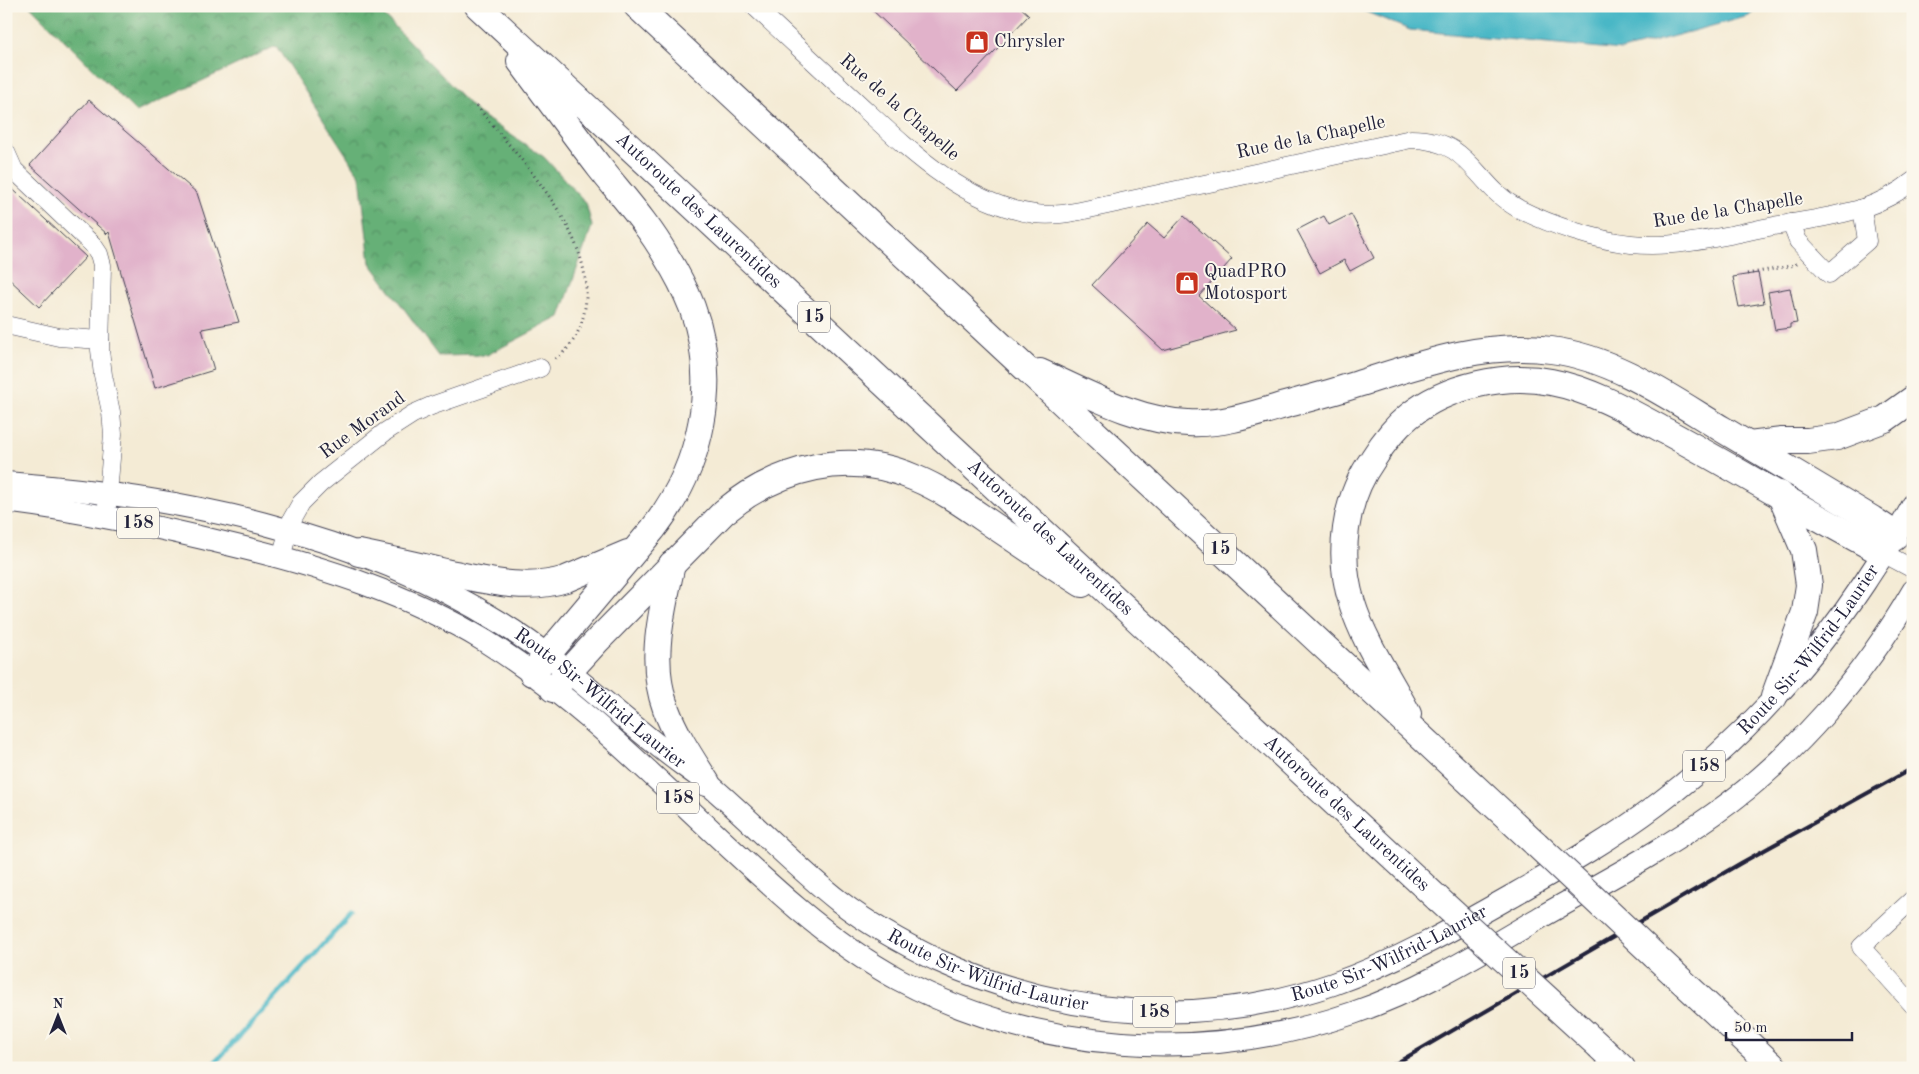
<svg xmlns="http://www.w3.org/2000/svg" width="1919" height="1074" font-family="'Old Standard TT',serif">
  <defs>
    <pattern id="forest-crowns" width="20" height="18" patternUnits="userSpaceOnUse" patternTransform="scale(1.25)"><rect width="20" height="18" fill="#66b077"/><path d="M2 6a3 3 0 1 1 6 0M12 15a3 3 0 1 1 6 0" fill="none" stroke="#548f63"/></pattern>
  </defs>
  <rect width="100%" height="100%" fill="#fbf7ec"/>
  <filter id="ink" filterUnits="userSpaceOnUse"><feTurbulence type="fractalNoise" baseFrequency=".02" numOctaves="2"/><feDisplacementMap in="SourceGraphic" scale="10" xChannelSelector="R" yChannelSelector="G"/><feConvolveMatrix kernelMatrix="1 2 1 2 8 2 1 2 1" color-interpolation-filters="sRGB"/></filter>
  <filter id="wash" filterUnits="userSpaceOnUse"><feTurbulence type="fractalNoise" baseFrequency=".0096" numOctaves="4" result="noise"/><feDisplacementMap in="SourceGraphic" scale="20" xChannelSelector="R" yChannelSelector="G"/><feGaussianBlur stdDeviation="1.12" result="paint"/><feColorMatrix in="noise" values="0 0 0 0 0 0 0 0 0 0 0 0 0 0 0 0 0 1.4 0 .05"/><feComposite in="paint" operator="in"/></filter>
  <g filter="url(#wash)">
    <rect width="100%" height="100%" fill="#f4ebd5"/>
    <path fill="url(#forest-crowns)" stroke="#446959" d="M 30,6 L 375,6 L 478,113 L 544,157 L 586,203 L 592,226 L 560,317 L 487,355 L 439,356 L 370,263 L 360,176 L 276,46 L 136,112 Z"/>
    <path fill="#4ab7c6" stroke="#366c80" d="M 1352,6 L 1760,6 L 1749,16 L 1622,50 L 1410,30 Z"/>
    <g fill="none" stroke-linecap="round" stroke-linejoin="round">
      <path stroke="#4ab7c6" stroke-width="5" d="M 210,1068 L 351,914"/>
    </g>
    <g id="blocks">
      <g fill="#e1b2ca">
        <path d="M 868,6 L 1019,6 L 1029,15 L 957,91 Z"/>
        <path d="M 89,100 L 197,193 L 239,322 L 202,329 L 214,370 L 155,388 L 109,232 L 107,234 L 30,165 Z"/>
        <path d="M 6,183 L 86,257 L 39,307 L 6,276 Z"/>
        <path d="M 1351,214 L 1374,258 L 1350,271 L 1344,260 L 1320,273 L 1297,230 L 1324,216 L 1329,225 Z"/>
        <path d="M 1184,216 L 1232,259 L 1199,296 L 1236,330 L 1163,350 L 1092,285 L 1148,224 L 1164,238 Z"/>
        <path d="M 1758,273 L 1764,303 L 1739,307 L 1733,277 Z"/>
        <path d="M 1790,288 L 1797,323 L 1790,324 L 1790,328 L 1775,330 L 1768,292 Z"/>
      </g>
    </g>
  </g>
  <g filter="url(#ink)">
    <use href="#blocks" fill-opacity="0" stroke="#424052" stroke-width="1"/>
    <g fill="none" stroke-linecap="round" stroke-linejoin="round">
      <g stroke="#424052" stroke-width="19">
        <g id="minor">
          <path d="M 754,6 C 788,38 823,70 857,102 C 908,149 963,204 1035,214 C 1050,216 1065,214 1080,211 L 1411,139 C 1472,139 1474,185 1519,209 C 1551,225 1595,240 1631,244 C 1678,249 1727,235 1774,226 C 1803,221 1834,217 1863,208 C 1881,202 1898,193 1913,181"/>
          <path d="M 6,152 L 14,170 L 93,245 L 99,254 L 102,265 L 100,350 L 103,375 L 111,412 L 113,434 L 107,506"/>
          <path d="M 1791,223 L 1798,241 L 1829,274 L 1867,241 L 1862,208"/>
          <path d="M 6,325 L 59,337 L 100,340"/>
          <path d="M 1883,553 L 1913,569"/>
          <path d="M 281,557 L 292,519 L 301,503 L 321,483 L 385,432 L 413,414 L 431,406 L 540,368"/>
          <path d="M 1913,899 L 1861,947 L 1913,1005"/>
        </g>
      </g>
      <g stroke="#424052" stroke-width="24">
        <g id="major">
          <path id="s1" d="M 6,483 C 177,496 355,531 501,623 C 559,659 607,706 661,748 C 675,760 691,770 706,782 C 752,821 793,865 840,902 C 870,925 904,944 937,960 C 1062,1017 1202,1029 1333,984 C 1396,962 1457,927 1515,894 C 1564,866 1613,838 1658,804 C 1739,743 1809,666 1865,582 C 1881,557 1899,532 1913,505"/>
          <path d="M 6,501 C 84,511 160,527 236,546 C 323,567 408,594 485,641 C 602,714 693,820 798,909 C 829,935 863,960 898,979 C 1037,1053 1205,1064 1353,1013 C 1420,990 1480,953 1541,917 C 1599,884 1659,853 1714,814 C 1795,757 1863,677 1913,591"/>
        </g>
      </g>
      <g stroke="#424052" stroke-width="28">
        <g id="highway">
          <path id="s2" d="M 478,6 L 1438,899"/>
          <path d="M 637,6 L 1536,844"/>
          <path d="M 520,61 C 547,97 573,133 600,168 C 623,197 648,224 666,256 C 676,272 685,289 692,307 C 720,382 702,466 653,529 L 532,673"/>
          <path d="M 1040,372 C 1087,393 1136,421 1188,423 C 1221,425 1254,414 1285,405 C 1310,398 1334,392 1358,384 C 1421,364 1485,341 1551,350 C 1614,358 1669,397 1722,429 C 1772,459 1822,489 1872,519 L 1887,529 L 1894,538"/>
          <path d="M 1749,445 L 1782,441 L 1808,441 L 1837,437 L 1885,419 L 1913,399"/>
          <path d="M 359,553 C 388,559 416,565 445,572 C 485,580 525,592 566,579 L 628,553"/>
          <path d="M 672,564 C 662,612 648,661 666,709 C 676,736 692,759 707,783"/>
          <path d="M 553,689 L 596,642 L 724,512 C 778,467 849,449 915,478 C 944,490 968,508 993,525 C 1023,545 1052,565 1082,584"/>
          <path d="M 1774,697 L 1805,612 L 1809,585 L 1804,550 L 1780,494"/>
          <path d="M 1408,714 C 1389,678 1364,642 1352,603 C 1337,555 1344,500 1373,459 C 1383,443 1394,428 1409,416 C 1446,386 1505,373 1551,382 C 1593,390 1632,413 1669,433 C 1741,472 1811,515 1883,553"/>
          <path d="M 1655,956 L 1775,1068"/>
          <path d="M 1600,1047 L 1622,1068"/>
        </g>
      </g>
      <g stroke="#424052" stroke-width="3" stroke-dasharray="1 4" stroke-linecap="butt">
        <path d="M 477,106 C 522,163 608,245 581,324 C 577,337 566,353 554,360"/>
        <path d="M 1747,274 L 1795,265 L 1797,263"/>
      </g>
      <use href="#minor" stroke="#fff" stroke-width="18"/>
      <use href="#major" stroke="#fff" stroke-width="22"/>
      <use href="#highway" stroke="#fff" stroke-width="26"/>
      <path stroke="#22223b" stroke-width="4" d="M 1388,1068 L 1741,863 L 1913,768"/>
      <g stroke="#424052" stroke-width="28" stroke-linecap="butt">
        <g id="highway-bridge">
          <path d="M 1536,844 L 1655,956"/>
          <path d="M 1438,899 L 1600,1047"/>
        </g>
      </g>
      <use href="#highway-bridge" stroke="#fff" stroke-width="26"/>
    </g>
  </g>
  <defs>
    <g id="shop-square" transform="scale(1.25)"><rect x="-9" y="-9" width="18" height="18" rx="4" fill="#c8321e" stroke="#fbf7ec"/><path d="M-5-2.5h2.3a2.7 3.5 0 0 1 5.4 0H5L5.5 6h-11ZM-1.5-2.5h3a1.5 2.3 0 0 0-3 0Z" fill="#fff"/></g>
  </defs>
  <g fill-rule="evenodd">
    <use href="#shop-square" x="977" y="42"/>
    <use href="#shop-square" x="1187" y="283"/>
  </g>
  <g text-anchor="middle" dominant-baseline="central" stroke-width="4" stroke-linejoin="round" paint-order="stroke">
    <g fill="#fbf7ec" stroke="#636270" stroke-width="1">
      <rect x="798" y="301.5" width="32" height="31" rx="4"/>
      <rect x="117" y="507.5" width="42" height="31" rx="4"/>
      <rect x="1204" y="533.5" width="32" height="31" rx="4"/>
      <rect x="1683" y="750.5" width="42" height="31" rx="4"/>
      <rect x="657" y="782.5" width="42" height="31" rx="4"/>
      <rect x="1503" y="957.5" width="32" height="31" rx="4"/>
      <rect x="1133" y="996.5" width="42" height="31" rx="4"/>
    </g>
    <g font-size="18" font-weight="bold" fill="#22223b">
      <text x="814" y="317">15</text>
      <text x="138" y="523">158</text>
      <text x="1220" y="549">15</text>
      <text x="1704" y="766">158</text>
      <text x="678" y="798">158</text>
      <text x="1519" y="973">15</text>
      <text x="1154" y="1012">158</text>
    </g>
    <g font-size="19" fill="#22223b" stroke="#fbf7ec" text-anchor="start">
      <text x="994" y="42">Chrysler</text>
      <text x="1204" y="272">QuadPRO<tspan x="1204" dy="22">Motosport</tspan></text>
    </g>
    <g font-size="19" fill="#22223b" stroke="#fbf7ec">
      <text transform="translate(899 108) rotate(41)">Rue de la Chapelle</text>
      <text transform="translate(1311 138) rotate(-12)">Rue de la Chapelle</text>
      <text stroke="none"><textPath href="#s2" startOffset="301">Autoroute des Laurentides</textPath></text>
      <text transform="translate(1728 211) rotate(-9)">Rue de la Chapelle</text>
      <text transform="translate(363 426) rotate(-36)">Rue Morand</text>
      <text stroke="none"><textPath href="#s2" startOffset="781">Autoroute des Laurentides</textPath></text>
      <text stroke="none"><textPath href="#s1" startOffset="2068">Route Sir-Wilfrid-Laurier</textPath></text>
      <text stroke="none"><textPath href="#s1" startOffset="644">Route Sir-Wilfrid-Laurier</textPath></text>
      <text stroke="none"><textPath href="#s2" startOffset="1186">Autoroute des Laurentides</textPath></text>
      <text stroke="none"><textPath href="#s1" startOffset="1542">Route Sir-Wilfrid-Laurier</textPath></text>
      <text stroke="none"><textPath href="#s1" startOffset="1124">Route Sir-Wilfrid-Laurier</textPath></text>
    </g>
  </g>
  <rect width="1919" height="1074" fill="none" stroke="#fbf7ec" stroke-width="25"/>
  <g transform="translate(58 1016)" stroke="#fbf7ec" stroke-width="4" paint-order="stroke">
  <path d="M0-4L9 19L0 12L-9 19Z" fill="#22223b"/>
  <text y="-8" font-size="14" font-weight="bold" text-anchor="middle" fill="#22223b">N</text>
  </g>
  <path d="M1726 1032v8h126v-8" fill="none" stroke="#22223b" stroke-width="2.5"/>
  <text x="1734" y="1032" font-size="15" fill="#22223b" stroke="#fbf7ec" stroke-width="4" paint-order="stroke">50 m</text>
</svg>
